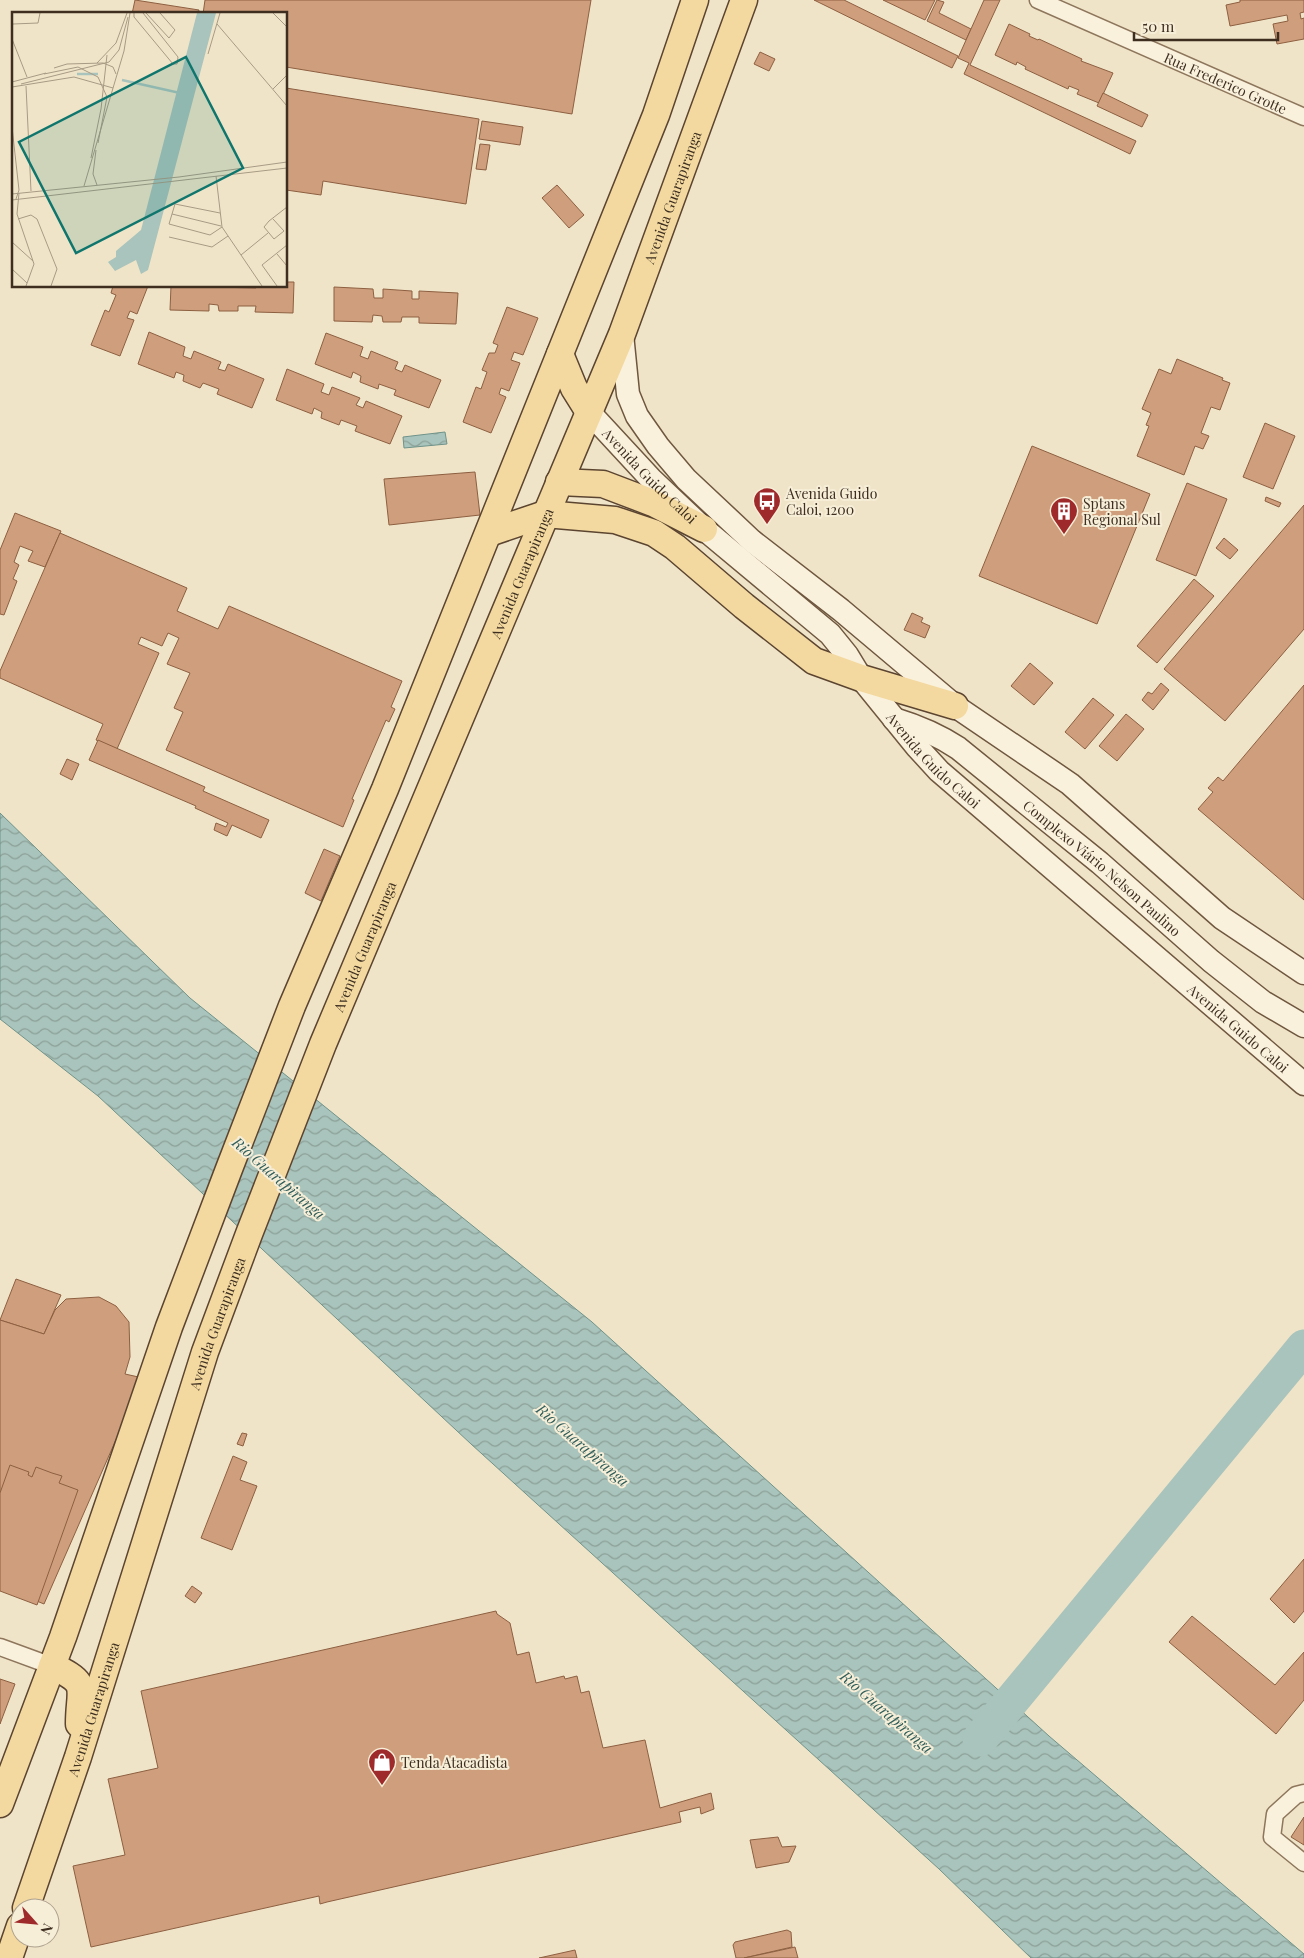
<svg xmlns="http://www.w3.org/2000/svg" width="1304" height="1958" font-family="'Playfair Display',serif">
  <defs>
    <pattern id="water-waves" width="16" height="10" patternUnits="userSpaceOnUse" patternTransform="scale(1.25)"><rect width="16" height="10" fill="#a9c4bc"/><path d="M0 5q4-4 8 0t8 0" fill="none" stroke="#8ba098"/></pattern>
  </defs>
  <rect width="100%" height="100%" fill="#f0e4c8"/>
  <g fill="url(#water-waves)" stroke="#6f938a">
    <path d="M 445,432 L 447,444 L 404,448 L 403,437 Z"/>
    <path d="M 0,813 L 190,998 L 592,1322 L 1049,1736 L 1304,1954 L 1304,1958 L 1031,1958 L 939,1869 L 471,1444 L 98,1096 L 0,1019 Z"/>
  </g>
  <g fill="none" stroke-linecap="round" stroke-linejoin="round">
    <path stroke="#a9c4bc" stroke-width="35" d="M 980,1739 L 1304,1347"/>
  </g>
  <g fill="#cf9f7d" stroke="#8d5f41">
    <path d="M 135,0 L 199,10 L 198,14 L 132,14 Z"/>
    <path d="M 205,0 L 591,0 L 572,114 L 286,67 L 286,14 L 203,14 Z"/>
    <path d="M 814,0 L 844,0 L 958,56 L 952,68 Z"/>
    <path d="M 883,0 L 935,0 L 925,20 Z"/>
    <path d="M 937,0 L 944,2 L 939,13 L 971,29 L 966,40 L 927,21 Z"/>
    <path d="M 984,0 L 1000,0 L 970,65 L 1136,141 L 1130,154 L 964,74 L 969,63 L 958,58 Z"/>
    <path d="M 1240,0 L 1304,0 L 1304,12 L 1300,13 L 1301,19 L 1304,18 L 1304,39 L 1277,44 L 1273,24 L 1288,21 L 1287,15 L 1230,26 L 1226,5 L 1240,2 Z"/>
    <path d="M 1009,24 L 1030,34 L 1029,36 L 1038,40 L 1039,39 L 1082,59 L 1081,61 L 1113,73 L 1099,103 L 1077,94 L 1079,90 L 1069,86 L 1068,89 L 1025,69 L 1026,67 L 1017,62 L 1016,65 L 995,55 Z"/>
    <path d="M 760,52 L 775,59 L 769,71 L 754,64 Z"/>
    <path d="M 286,88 L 479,119 L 466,204 L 323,181 L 321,195 L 286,190 Z"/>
    <path d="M 1103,93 L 1148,115 L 1142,127 L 1097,106 Z"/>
    <path d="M 482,121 L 523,127 L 520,145 L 479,139 Z"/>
    <path d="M 480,144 L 490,145 L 486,170 L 476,169 Z"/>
    <path d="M 557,185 L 584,215 L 569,228 L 542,198 Z"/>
    <path d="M 286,282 L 294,282 L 293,313 L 255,312 L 256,306 L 238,306 L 238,311 L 219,311 L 218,305 L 209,304 L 209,311 L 170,310 L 171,286 L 256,288 L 256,286 L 286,286 Z"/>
    <path d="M 113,286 L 148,286 L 137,314 L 130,311 L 127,318 L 134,320 L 120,356 L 91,345 L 105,310 L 109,312 L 116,295 L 111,293 Z"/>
    <path d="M 334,287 L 373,289 L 374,298 L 383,298 L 383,289 L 412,291 L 412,299 L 419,299 L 419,291 L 458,293 L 456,324 L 419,323 L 419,317 L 402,317 L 401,322 L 383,322 L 382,316 L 373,315 L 372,322 L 334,321 Z"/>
    <path d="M 507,307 L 538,318 L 523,355 L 514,352 L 511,360 L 520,363 L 509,391 L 501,388 L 499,394 L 506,397 L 491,433 L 463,422 L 476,387 L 481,389 L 487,372 L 482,370 L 489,353 L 495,353 L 498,345 L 493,343 Z"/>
    <path d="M 149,332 L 185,347 L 183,356 L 191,359 L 194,351 L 221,362 L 218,369 L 225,371 L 228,364 L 264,379 L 252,408 L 217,394 L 219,389 L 203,383 L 200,388 L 183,381 L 184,375 L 176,372 L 174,378 L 138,364 Z"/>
    <path d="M 326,333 L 363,347 L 360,356 L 368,359 L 371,351 L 398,362 L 395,369 L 402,372 L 405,365 L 441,380 L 429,408 L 394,395 L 396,390 L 379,384 L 378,389 L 360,382 L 361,376 L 353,372 L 351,378 L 315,364 Z"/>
    <path d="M 1177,359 L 1223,378 L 1222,380 L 1230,383 L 1220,410 L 1211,407 L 1201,433 L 1209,436 L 1203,449 L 1195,446 L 1184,475 L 1137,456 L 1149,426 L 1146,425 L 1151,413 L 1142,409 L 1159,369 L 1171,374 Z"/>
    <path d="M 287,369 L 324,384 L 321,392 L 329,395 L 332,387 L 360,398 L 356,405 L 363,408 L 366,401 L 402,416 L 390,444 L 355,431 L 357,426 L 341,420 L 339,425 L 321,418 L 322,412 L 314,408 L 312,414 L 276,400 Z"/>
    <path d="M 1265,423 L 1295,436 L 1273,489 L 1243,477 Z"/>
    <path d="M 1032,446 L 1150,494 L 1097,624 L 979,576 Z"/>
    <path d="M 475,472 L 480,515 L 389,525 L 384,479 Z"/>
    <path d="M 1187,483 L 1227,499 L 1196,576 L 1156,560 Z"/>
    <path d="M 1266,497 L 1281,503 L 1279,507 L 1265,501 Z"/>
    <path d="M 1304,505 L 1304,629 L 1225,721 L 1164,669 Z"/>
    <path d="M 15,513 L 61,531 L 45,567 L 28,561 L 33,551 L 20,546 L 14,562 L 19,565 L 13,579 L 17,581 L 4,615 L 0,614 L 0,550 Z"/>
    <path d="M 60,533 L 187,588 L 177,611 L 218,629 L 229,606 L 402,681 L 391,707 L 395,709 L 389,722 L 386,720 L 352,799 L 354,800 L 343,827 L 166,750 L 183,712 L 174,708 L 190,673 L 167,664 L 179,638 L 168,633 L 162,646 L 141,637 L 138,644 L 159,653 L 117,749 L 96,740 L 103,724 L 0,678 L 0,671 Z"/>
    <path d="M 1224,538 L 1238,550 L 1230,559 L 1216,548 Z"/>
    <path d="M 1194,579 L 1214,596 L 1157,663 L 1137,646 Z"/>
    <path d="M 912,613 L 923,618 L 921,622 L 930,626 L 925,638 L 904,630 Z"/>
    <path d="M 1030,663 L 1053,683 L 1034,705 L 1011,686 Z"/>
    <path d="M 1161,683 L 1169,690 L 1153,710 L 1142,700 L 1148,692 L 1152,694 Z"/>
    <path d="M 1304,685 L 1304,900 L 1198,809 L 1213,792 L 1208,788 L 1218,777 L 1223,781 Z"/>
    <path d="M 1093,698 L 1114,715 L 1085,749 L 1065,732 Z"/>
    <path d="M 1126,714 L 1144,729 L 1117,761 L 1099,746 Z"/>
    <path d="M 98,740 L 205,787 L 203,791 L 269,820 L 261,838 L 232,825 L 227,836 L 214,830 L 216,823 L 226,827 L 228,823 L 195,808 L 196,806 L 89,760 Z"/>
    <path d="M 67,759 L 79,764 L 72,780 L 60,774 Z"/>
    <path d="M 324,849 L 340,856 L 321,901 L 305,893 Z"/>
    <path d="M 16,1279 L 61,1295 L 44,1334 L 0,1320 Z"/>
    <path d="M 99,1297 L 116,1306 L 129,1322 L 130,1357 L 125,1374 L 143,1378 L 44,1604 L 0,1586 L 0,1320 L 44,1334 L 55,1310 L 66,1299 Z"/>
    <path d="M 242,1433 L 247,1434 L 243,1446 L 237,1444 Z"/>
    <path d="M 233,1456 L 247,1462 L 240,1480 L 257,1486 L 232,1550 L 201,1538 Z"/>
    <path d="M 10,1465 L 29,1472 L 28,1475 L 32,1477 L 36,1467 L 52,1473 L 62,1476 L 59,1483 L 78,1490 L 37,1605 L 0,1591 L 0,1493 Z"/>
    <path d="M 1304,1559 L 1304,1611 L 1294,1623 L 1270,1599 Z"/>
    <path d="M 192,1586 L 202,1593 L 195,1603 L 185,1596 Z"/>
    <path d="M 496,1611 L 497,1614 L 510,1623 L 517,1655 L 529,1652 L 536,1683 L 564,1676 L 565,1679 L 577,1676 L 581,1693 L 589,1691 L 603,1748 L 645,1740 L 660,1808 L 711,1793 L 714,1809 L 701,1814 L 700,1807 L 679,1812 L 681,1822 L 327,1902 L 320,1904 L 319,1896 L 91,1947 L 73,1866 L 125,1855 L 108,1779 L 158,1768 L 141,1691 Z"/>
    <path d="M 1192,1616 L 1275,1685 L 1304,1652 L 1304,1700 L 1276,1734 L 1169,1642 Z"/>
    <path d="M 0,1679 L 15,1684 L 0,1724 Z"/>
    <path d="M 1304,1817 L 1304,1845 L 1291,1837 Z"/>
    <path d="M 778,1837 L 782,1847 L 796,1846 L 789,1862 L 756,1868 L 750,1840 Z"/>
    <path d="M 787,1930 L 791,1932 L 792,1947 L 744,1958 L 736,1958 L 733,1945 L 735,1942 Z"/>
    <path d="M 795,1947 L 798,1958 L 744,1958 L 777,1951 Z"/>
    <path d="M 575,1950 L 577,1958 L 539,1958 Z"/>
  </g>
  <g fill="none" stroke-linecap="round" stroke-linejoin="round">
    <g stroke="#8d765c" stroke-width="19">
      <g id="street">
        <path id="s1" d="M 1038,0 L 1304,117"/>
        <path d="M 0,1647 L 52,1666"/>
        <path d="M 1304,1793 L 1296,1795 L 1275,1814 L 1272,1837 L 1304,1863"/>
      </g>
    </g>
    <g stroke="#6f573f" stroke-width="25">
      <g id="secondary">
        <path d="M 622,334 L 628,394 L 637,416 L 658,446 L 686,479 L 752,541 L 841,610 L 955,706 L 1070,784 L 1222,918 L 1304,973"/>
        <path id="s2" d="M 589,412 L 651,479 L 704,529 L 830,634 L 847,655 L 861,678 L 917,747 L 939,771 L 1304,1084"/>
        <path id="s3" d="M 894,719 C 917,726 937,734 958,748 L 1100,863 L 1211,961 L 1263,1002 L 1304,1026"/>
      </g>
    </g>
    <g stroke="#5b4430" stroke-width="29">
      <g id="primary">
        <path d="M 560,354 L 574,388 L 589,412"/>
        <path d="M 559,482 L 603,484 L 653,503 L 704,529"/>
        <path d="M 489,533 L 545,514 L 615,520 L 654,533 L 675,547 L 744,606 L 814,661 L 861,678 L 955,706"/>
        <path d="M 52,1666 C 91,1684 79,1687 79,1724"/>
        <path d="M 0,1804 L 63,1637 L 169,1327 L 229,1169 L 292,1006 L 385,789 L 656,115 L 695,0"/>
        <path id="s4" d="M 26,1908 L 78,1757 L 205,1352 L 249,1234 L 323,1044 L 622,334 L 744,0"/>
        <path d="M 9,1958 L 20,1926"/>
      </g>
    </g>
    <use href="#street" stroke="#faf1dc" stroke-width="16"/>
    <use href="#secondary" stroke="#faf1dc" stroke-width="22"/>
    <use href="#primary" stroke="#f3d9a0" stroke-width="26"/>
  </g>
  <defs>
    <g id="bus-pin" transform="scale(1.4375)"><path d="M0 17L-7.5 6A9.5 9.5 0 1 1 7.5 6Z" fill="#9e2a2b" stroke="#f7eed8"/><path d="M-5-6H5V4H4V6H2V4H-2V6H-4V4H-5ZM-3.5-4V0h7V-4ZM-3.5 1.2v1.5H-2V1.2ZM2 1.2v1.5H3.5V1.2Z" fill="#fff"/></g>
    <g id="building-pin" transform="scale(1.4375)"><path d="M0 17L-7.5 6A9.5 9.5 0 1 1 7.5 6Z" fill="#9e2a2b" stroke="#f7eed8"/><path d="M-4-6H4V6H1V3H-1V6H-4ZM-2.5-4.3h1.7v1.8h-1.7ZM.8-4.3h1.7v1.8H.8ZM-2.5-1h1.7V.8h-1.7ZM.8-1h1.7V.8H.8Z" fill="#fff"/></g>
    <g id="shop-pin" transform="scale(1.4375)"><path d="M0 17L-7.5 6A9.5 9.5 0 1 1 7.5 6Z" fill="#9e2a2b" stroke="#f7eed8"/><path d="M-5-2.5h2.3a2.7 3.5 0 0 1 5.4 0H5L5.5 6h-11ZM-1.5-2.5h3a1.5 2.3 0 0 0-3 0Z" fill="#fff"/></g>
  </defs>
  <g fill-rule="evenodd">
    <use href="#bus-pin" x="767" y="501"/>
    <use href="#building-pin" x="1064" y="511"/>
    <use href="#shop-pin" x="382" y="1762"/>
  </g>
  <g text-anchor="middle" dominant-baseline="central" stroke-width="4" stroke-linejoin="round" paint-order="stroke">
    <g font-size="14" fill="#3d2e20" stroke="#f7eed8">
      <text stroke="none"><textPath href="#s1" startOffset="205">Rua Frederico Grotte</textPath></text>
      <text stroke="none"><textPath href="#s4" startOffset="1830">Avenida Guarapiranga</textPath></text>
      <text stroke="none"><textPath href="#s2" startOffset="88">Avenida Guido Caloi</textPath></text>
      <text stroke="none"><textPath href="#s4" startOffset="1425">Avenida Guarapiranga</textPath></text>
      <text stroke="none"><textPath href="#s2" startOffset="492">Avenida Guido Caloi</textPath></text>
      <text stroke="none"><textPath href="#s3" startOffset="258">Complexo Viário Nelson Paulino</textPath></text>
      <text stroke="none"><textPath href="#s4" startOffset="1020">Avenida Guarapiranga</textPath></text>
      <text stroke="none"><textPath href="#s2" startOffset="898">Avenida Guido Caloi</textPath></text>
      <text stroke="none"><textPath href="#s4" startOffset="615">Avenida Guarapiranga</textPath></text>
      <text stroke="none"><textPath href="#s4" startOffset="210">Avenida Guarapiranga</textPath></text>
    </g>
    <g font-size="14" fill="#3d2e20" stroke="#f7eed8" text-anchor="start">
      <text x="786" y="493">Avenida Guido<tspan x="786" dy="16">Caloi, 1200</tspan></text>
      <text x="1083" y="503">Sptans<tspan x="1083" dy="16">Regional Sul</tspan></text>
      <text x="401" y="1762">Tenda Atacadista</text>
    </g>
    <g font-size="15" font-style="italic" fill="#2f5d5a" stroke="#f7eed8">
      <text transform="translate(279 1178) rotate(41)">Rio Guarapiranga</text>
      <text transform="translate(583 1445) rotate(41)">Rio Guarapiranga</text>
      <text transform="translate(887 1712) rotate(41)">Rio Guarapiranga</text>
    </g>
  </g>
  <g transform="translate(12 12)">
    <rect width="275" height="275" fill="#f0e4c8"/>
    <path d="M 185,1 L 204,1 L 136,258 L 129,262 L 124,248 L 103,259 L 96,250 L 104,245 L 104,239 L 129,218 Z" fill="#a9c4bc"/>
    <path fill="none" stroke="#a9c4bc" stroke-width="2.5" d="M 65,62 L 86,62M 110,68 L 168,81"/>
    <path fill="none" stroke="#a89b85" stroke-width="1" d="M 122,1 L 122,5 L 161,52 L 165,52 L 166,45 L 131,1M 134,1 L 157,26 L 163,18 L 148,1M 261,1 L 275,15M 1,12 L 26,11 L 28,1M 205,12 L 275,94M 0,27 L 15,65M 196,42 L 208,1M 85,51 L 104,31 L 115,1M 42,56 L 55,52 L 91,51 L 101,55 L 104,62M 32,62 L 66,55 L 86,65 L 95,85 L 86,131M 0,70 L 34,61M 9,72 L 97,50 L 107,38 L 116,5M 14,74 L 19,179M 0,75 L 62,65 L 101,76M 261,77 L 275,63M 0,115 L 7,178 L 4,187M 84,138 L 81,162 L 85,173M 79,146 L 89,97 L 95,43M 204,164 L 210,215 L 250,274M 72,174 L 112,39 L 118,1M 7,181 L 5,202 L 22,252 L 14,274M 0,182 L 167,165 L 275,150M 0,188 L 275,156M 208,201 L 163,192 L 157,212 L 198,223 L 210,215M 160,202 L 209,214M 6,207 L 19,203 L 25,207 L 45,257 L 39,274M 261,207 L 272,219 L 262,227 L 252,215 L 257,209 L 275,195M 157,225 L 200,235 L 216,224M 0,230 L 21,249M 265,242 L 275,254M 229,243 L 256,221M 0,257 L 15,271M 265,274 L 250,253 L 275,233"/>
    <path fill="#0f766e" fill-opacity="0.15" stroke="#0f766e" stroke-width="2.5" d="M 174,45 L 231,156 L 64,241 L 7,130 Z"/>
    <rect width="275" height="275" fill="none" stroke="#3d2e20" stroke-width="2.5"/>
  </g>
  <g transform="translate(35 1923) rotate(117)"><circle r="24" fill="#f7eed8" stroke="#ada18e"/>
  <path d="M0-4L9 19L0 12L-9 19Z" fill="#9e2a2b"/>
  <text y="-8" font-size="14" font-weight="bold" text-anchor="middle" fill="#3d2e20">N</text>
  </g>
  <path d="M1134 32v8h144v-8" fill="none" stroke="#3d2e20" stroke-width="2.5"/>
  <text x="1142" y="32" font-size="15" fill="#3d2e20" stroke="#f7eed8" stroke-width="4" paint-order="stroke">50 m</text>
</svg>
